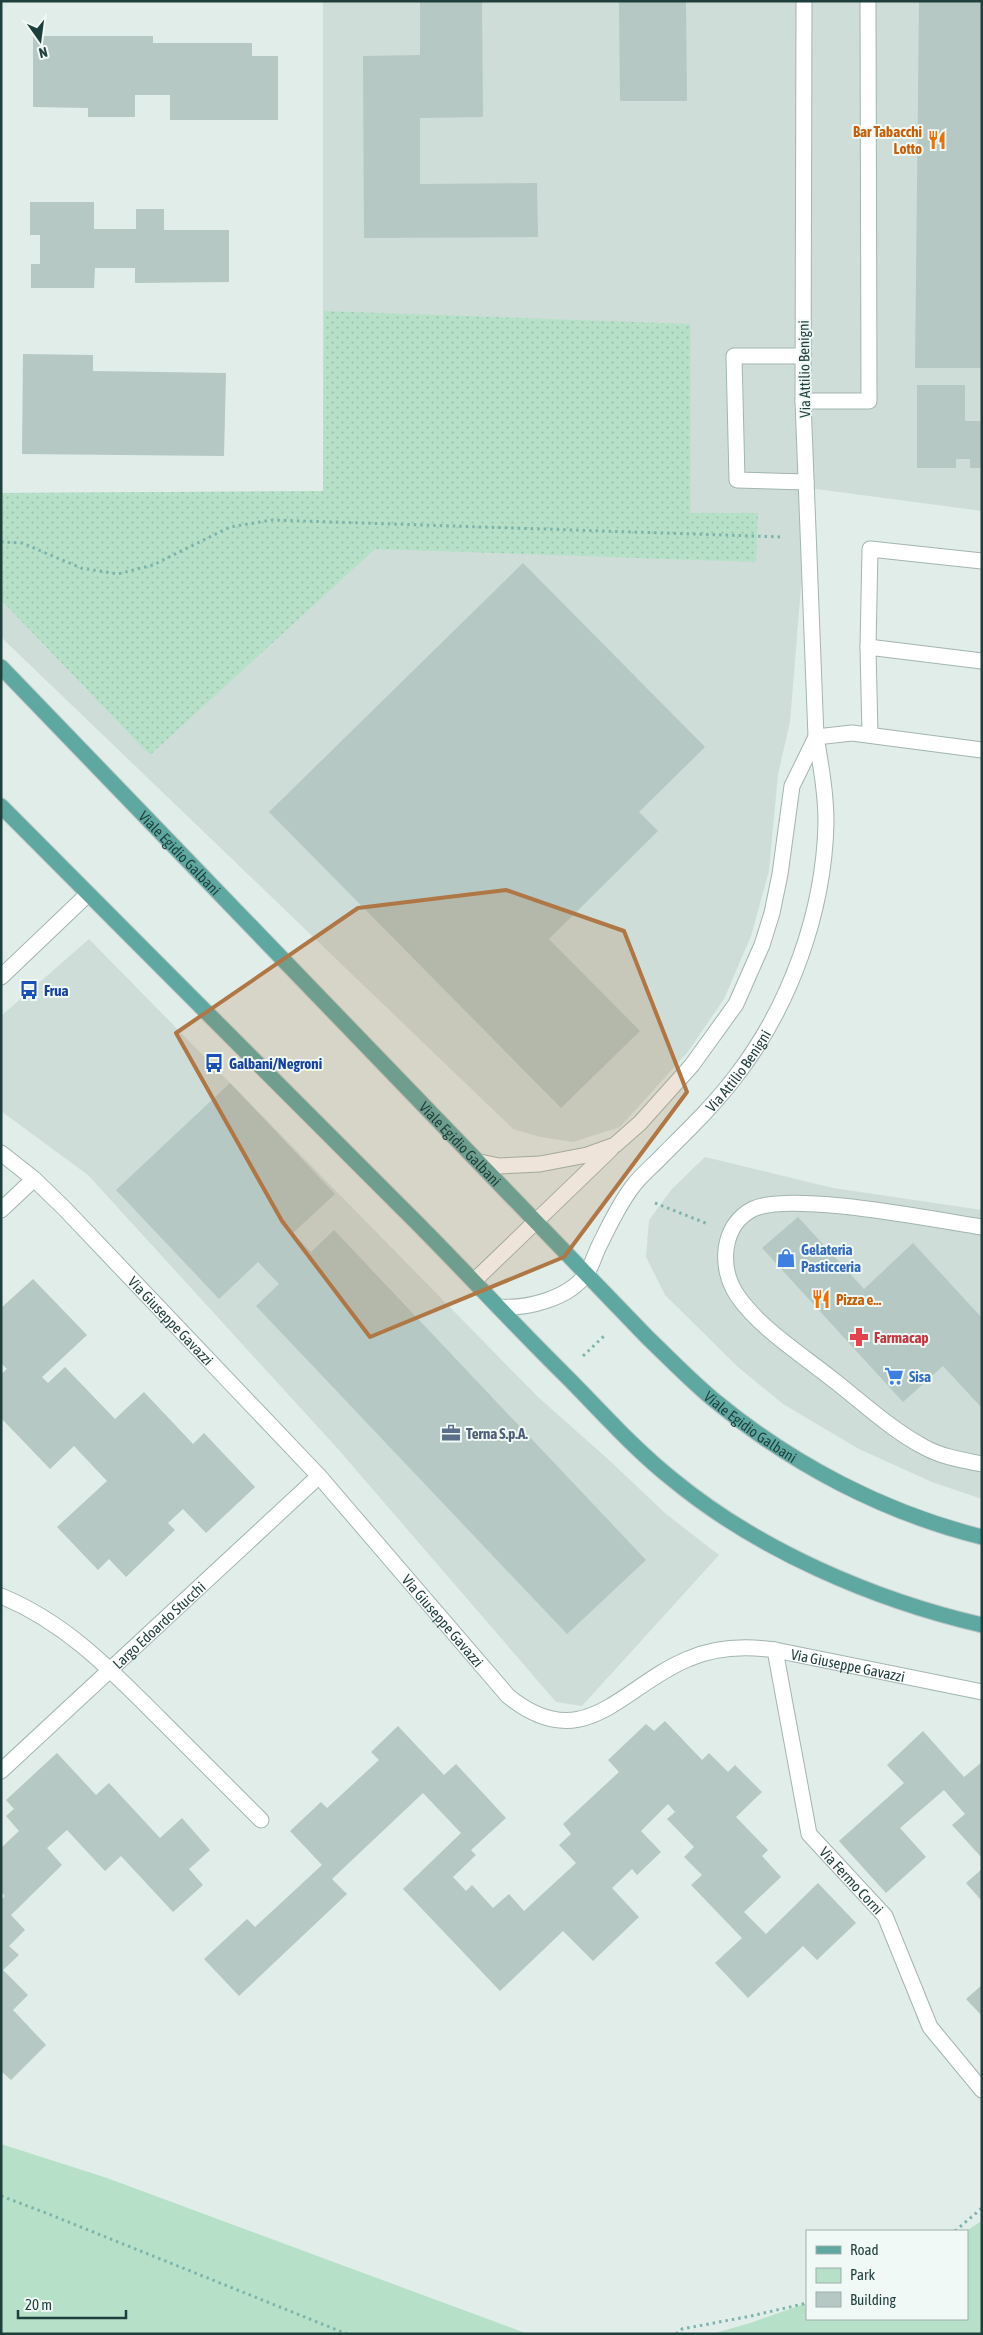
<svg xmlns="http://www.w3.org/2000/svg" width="983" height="2335" font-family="'Asap Condensed',sans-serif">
  <defs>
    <pattern id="grass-dots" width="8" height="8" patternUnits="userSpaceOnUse" patternTransform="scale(1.25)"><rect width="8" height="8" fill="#b6e1c8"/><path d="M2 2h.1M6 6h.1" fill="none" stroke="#9cc2ad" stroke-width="1.8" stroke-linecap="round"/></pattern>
  </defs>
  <rect width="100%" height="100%" fill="#e0ede9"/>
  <g fill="#ceddd8">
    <path d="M 323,1 L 982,1 L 982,511 L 809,488 L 790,722 L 778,774 L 769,871 L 751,936 L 724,999 L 687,1053 L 620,1127 L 573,1142 L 540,1137 L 513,1129 L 1,637 L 1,493 L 323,491 Z"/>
    <path d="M 89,939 L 538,1397 L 609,1460 L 666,1514 L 719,1555 L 582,1706 L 556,1702 L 338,1449 L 88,1175 L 1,1111 L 1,1016 Z"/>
    <path d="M 705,1157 L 833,1188 L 982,1210 L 982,1499 L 932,1482 L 859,1449 L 783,1404 L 738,1367 L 665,1295 L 646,1257 L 649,1220 L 671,1190 Z"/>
  </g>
  <path fill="url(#grass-dots)" d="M 324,311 L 690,324 L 690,513 L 758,513 L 756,562 L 375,549 L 150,755 L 1,600 L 1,493 L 323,491 Z"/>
  <g fill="#b6e1c8">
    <path d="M 1,2144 L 107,2178 L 528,2334 L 1,2334 Z"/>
    <path d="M 982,2221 L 982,2334 L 712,2334 L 750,2323 L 807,2303 L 807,2319 L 967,2319 L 966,2231 Z"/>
  </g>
  <g fill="#b5c8c3">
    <path d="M 420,1 L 482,1 L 483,117 L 420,118 L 420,184 L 537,183 L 538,237 L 364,238 L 363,56 L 420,55 Z"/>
    <path d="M 619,1 L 686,1 L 687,101 L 620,101 Z"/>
    <path d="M 919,1 L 982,1 L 982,368 L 915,368 Z"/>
    <path d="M 33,36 L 153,36 L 153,43 L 252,43 L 252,56 L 278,56 L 278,120 L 170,120 L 170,95 L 135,95 L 135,117 L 88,117 L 88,108 L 33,107 Z"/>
    <path d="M 30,202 L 94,202 L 94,229 L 136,229 L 136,209 L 164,209 L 164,230 L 229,230 L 229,282 L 135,283 L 135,268 L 95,268 L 94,288 L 31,288 L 31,264 L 40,264 L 40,235 L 30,235 Z"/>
    <path d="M 23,354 L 93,355 L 93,371 L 226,373 L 224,456 L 22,454 Z"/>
    <path d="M 917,385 L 965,385 L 965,421 L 982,421 L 982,468 L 970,468 L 970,459 L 956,459 L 956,468 L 917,468 Z"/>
    <path d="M 523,563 L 705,747 L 639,812 L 658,831 L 549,939 L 640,1031 L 561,1108 L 269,812 Z"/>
    <path d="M 230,1083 L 335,1194 L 293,1233 L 311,1252 L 334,1230 L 646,1560 L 567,1634 L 256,1306 L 279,1284 L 258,1262 L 219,1299 L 116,1190 Z"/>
    <path d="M 798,1217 L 864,1289 L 913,1243 L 982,1318 L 982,1408 L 943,1366 L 903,1402 L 762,1248 Z"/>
    <path d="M 33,1279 L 87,1335 L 42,1377 L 48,1383 L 65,1367 L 115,1419 L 144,1392 L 193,1444 L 204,1433 L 255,1487 L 206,1533 L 183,1509 L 168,1523 L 175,1530 L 126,1577 L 109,1559 L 98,1570 L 57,1527 L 107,1481 L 74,1446 L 50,1469 L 1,1418 L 1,1374 L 7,1369 L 1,1363 L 1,1308 Z"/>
    <path d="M 665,1721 L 702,1760 L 709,1753 L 728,1772 L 735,1765 L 762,1792 L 736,1817 L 768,1850 L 762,1856 L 781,1877 L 744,1912 L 766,1934 L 818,1883 L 856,1923 L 817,1960 L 803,1946 L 748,1998 L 715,1963 L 742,1938 L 691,1885 L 702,1875 L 684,1857 L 694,1847 L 667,1819 L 675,1812 L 668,1804 L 641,1831 L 661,1852 L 637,1875 L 632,1869 L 612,1888 L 639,1917 L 593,1961 L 563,1931 L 500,1991 L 403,1889 L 461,1833 L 423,1793 L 332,1879 L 347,1894 L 239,1996 L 204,1959 L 247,1919 L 255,1927 L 322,1865 L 290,1831 L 321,1802 L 327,1808 L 379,1760 L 371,1752 L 398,1726 L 444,1775 L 456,1764 L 506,1818 L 471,1850 L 476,1855 L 453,1877 L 466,1891 L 472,1885 L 493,1908 L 509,1894 L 524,1911 L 576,1863 L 559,1845 L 571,1834 L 563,1824 L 619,1772 L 608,1760 L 646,1724 L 654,1731 Z"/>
    <path d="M 923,1731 L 964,1777 L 982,1762 L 982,1858 L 952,1825 L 965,1814 L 944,1790 L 900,1828 L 926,1857 L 886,1893 L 839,1841 L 904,1783 L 887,1765 Z"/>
    <path d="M 57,1753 L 96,1795 L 109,1783 L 160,1838 L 182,1818 L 210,1850 L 189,1869 L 203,1885 L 173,1912 L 121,1856 L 105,1871 L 67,1830 L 47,1848 L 62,1865 L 11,1915 L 25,1930 L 9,1946 L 19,1955 L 3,1970 L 28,1995 L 13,2010 L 46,2045 L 11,2080 L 1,2071 L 1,1900 L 5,1896 L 1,1892 L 1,1848 L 19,1831 L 6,1816 L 14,1809 L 6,1800 Z"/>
    <path d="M 982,1869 L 982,1901 L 966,1883 Z"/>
    <path d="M 982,1985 L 982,2016 L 966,1999 Z"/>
  </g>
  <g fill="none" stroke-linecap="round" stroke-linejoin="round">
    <g stroke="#a2b5b2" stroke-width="17">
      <g id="minor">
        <path d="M 803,356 L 734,356 L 737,480 L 806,482"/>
        <path d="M 803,401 L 869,401 L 868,1"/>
        <path d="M 868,647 L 870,549 L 982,561"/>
        <path d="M 870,735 L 868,647 L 982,661"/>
        <path d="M 816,737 L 852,733 L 982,750"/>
        <path d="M 1,977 L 88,894"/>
        <path id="s1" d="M 1,1153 L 34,1179 L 64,1208 L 319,1476 L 508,1696 C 584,1758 622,1686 688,1659 C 715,1647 747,1646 775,1650 L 982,1692"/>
        <path d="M 480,1162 L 499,1166 L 540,1164 L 587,1155 L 615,1145 L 640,1123 L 692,1065 L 736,1004 L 762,945 L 772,913 L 780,874 L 792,786 L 816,737"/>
        <path d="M 1,1210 L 34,1179"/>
        <path d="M 982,1227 C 935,1220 791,1191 753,1209 C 721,1225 719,1268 737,1295 C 760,1329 804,1356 836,1382 C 864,1404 892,1430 924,1447 C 942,1457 962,1460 982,1464"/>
        <path d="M 474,1281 L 611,1149"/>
        <path id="s2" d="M 498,1307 C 527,1309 569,1299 587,1273 C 592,1265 595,1254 599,1246 C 609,1226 619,1204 633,1186 C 642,1174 654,1165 664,1154 C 689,1129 715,1104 736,1076 C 790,1006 824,912 826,823 C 826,794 821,766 816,737 L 803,401 L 804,1"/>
        <path d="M 1,1596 C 65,1622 111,1670 159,1718 C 193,1752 227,1786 261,1820"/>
        <path id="s3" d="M 775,1650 L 809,1834 L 885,1916 L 930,2027 L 982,2090"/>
        <path id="s4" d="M 1,1771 L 319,1476"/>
      </g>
    </g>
    <g stroke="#c0c9c8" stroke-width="17">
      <g id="major">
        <path id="s5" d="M 1,667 L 648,1338 C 670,1359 691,1381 714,1400 C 791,1464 885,1513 982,1537"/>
        <path d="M 1,806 C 134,940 268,1074 401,1207 C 457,1262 509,1320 565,1375 C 600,1410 633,1448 672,1479 C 758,1550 874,1600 982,1625"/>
      </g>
    </g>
    <g stroke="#7cb4ac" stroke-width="3" stroke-dasharray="2.5 4" stroke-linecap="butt">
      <path d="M 1,542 L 22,543 L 81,568 L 118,574 L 153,565 L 230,527 L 272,520 L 783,537"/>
      <path d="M 655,1203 L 708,1224"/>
      <path d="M 583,1356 L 605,1335"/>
      <path d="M 1,2196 L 46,2213 L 347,2334"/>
      <path d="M 955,2231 L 982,2208"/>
      <path d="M 676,2334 L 682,2329 L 751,2316 L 807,2303"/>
    </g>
    <use href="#minor" stroke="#fff" stroke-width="15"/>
    <use href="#major" stroke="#5fa8a1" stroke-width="15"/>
  </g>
  <path fill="#b07746" fill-opacity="0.2" stroke="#b07746" stroke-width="4" stroke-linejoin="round" d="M 506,890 L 624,931 L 687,1092 L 564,1257 L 370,1337 L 282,1221 L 176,1033 L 358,908 Z"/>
  <defs>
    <g id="restaurant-bare" transform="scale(1.5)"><path d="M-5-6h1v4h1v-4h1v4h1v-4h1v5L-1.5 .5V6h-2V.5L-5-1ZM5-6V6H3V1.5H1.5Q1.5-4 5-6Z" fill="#e8710a" stroke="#f1f9f6" stroke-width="2.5" paint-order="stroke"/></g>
    <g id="bus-bare" transform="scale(1.5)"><path d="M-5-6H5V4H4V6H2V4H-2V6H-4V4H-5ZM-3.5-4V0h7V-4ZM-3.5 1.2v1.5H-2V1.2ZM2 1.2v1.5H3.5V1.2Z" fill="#1a4fb4" stroke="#f1f9f6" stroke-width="2.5" paint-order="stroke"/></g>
    <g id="shop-bare" transform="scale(1.5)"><path d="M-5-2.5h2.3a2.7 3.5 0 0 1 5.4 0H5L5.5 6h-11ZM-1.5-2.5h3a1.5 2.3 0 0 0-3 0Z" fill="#3f7fe0" stroke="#f1f9f6" stroke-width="2.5" paint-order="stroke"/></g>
    <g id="pharmacy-bare" transform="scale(1.5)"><path d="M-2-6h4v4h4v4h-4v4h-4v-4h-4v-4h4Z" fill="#e0444e" stroke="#f1f9f6" stroke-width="2.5" paint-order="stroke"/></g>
    <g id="supermarket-bare" transform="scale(1.5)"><path d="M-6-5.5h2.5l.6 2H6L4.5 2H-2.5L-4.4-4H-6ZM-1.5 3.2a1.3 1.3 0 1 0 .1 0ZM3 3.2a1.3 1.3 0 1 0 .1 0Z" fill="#3f7fe0" stroke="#f1f9f6" stroke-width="2.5" paint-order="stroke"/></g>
    <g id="office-bare" transform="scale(1.5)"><path d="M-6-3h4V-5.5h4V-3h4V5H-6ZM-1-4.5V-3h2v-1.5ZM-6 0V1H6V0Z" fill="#5c6f8a" stroke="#f1f9f6" stroke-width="2.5" paint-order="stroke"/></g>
  </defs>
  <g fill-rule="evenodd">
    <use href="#restaurant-bare" x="937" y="140"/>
    <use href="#bus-bare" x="29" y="990"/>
    <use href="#bus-bare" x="214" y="1063"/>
    <use href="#shop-bare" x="786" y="1258"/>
    <use href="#restaurant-bare" x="821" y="1299"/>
    <use href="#pharmacy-bare" x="859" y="1337"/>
    <use href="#supermarket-bare" x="894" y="1376"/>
    <use href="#office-bare" x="451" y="1433"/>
  </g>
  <g text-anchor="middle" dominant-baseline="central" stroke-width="4" stroke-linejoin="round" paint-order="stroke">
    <g font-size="15" font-weight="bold" fill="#c56008" stroke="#f1f9f6" text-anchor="end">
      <text x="922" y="131">Bar Tabacchi<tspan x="922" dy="17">Lotto</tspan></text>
      <text x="836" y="1299" text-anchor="start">Pizza e...</text>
    </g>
    <g font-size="15" fill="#1e3f3c" stroke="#f1f9f6">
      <text transform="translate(804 369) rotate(-91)">Via Attilio Benigni</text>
      <text stroke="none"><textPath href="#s5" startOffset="258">Viale Egidio Galbani</textPath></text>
      <text stroke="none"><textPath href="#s2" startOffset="354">Via Attilio Benigni</textPath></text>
      <text stroke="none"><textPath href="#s5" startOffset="662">Viale Egidio Galbani</textPath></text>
      <text stroke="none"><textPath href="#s1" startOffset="239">Via Giuseppe Gavazzi</textPath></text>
      <text stroke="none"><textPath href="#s5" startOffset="1068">Viale Egidio Galbani</textPath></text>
      <text stroke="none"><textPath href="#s1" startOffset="644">Via Giuseppe Gavazzi</textPath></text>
      <text stroke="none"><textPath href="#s4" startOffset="215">Largo Edoardo Stucchi</textPath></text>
      <text stroke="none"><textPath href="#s1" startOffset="1109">Via Giuseppe Gavazzi</textPath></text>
      <text stroke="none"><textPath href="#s3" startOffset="250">Via Fermo Corni</textPath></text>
    </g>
    <g font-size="15" font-weight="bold" fill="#164399" stroke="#f1f9f6" text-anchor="start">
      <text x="44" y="990">Frua</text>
      <text x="229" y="1063">Galbani/Negroni</text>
    </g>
    <g font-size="15" font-weight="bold" fill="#366cbe" stroke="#f1f9f6" text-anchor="start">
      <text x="801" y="1249">Gelateria<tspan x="801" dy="17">Pasticceria</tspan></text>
      <text x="909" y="1376">Sisa</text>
    </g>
    <g font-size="15" font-weight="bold" fill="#be3a42" stroke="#f1f9f6" text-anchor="start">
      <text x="874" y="1337">Farmacap</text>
    </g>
    <g font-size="15" font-weight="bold" fill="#4e5e75" stroke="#f1f9f6" text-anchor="start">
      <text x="466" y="1433">Terna S.p.A.</text>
    </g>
  </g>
  <rect width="983" height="2335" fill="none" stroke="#1e3f3c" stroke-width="5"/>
  <rect x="806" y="2230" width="162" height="90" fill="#f1f9f6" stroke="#9dafac"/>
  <rect x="816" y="2246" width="25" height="8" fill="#5fa8a1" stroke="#9dafac"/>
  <text x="850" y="2255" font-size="15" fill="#1e3f3c">Road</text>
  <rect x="816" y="2268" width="25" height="15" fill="#b6e1c8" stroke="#9dafac"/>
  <text x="850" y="2280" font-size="15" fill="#1e3f3c">Park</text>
  <rect x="816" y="2292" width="25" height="15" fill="#b5c8c3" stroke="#9dafac"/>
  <text x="850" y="2305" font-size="15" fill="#1e3f3c">Building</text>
  <g transform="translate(40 40) rotate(166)" stroke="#f1f9f6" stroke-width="4" paint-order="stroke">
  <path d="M0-4L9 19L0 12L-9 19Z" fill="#1e3f3c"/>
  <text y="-8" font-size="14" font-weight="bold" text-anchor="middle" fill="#1e3f3c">N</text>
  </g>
  <path d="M18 2310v8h108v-8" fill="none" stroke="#1e3f3c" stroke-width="2.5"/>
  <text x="25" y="2310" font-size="15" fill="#1e3f3c" stroke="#f1f9f6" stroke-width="4" paint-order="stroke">20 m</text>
</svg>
